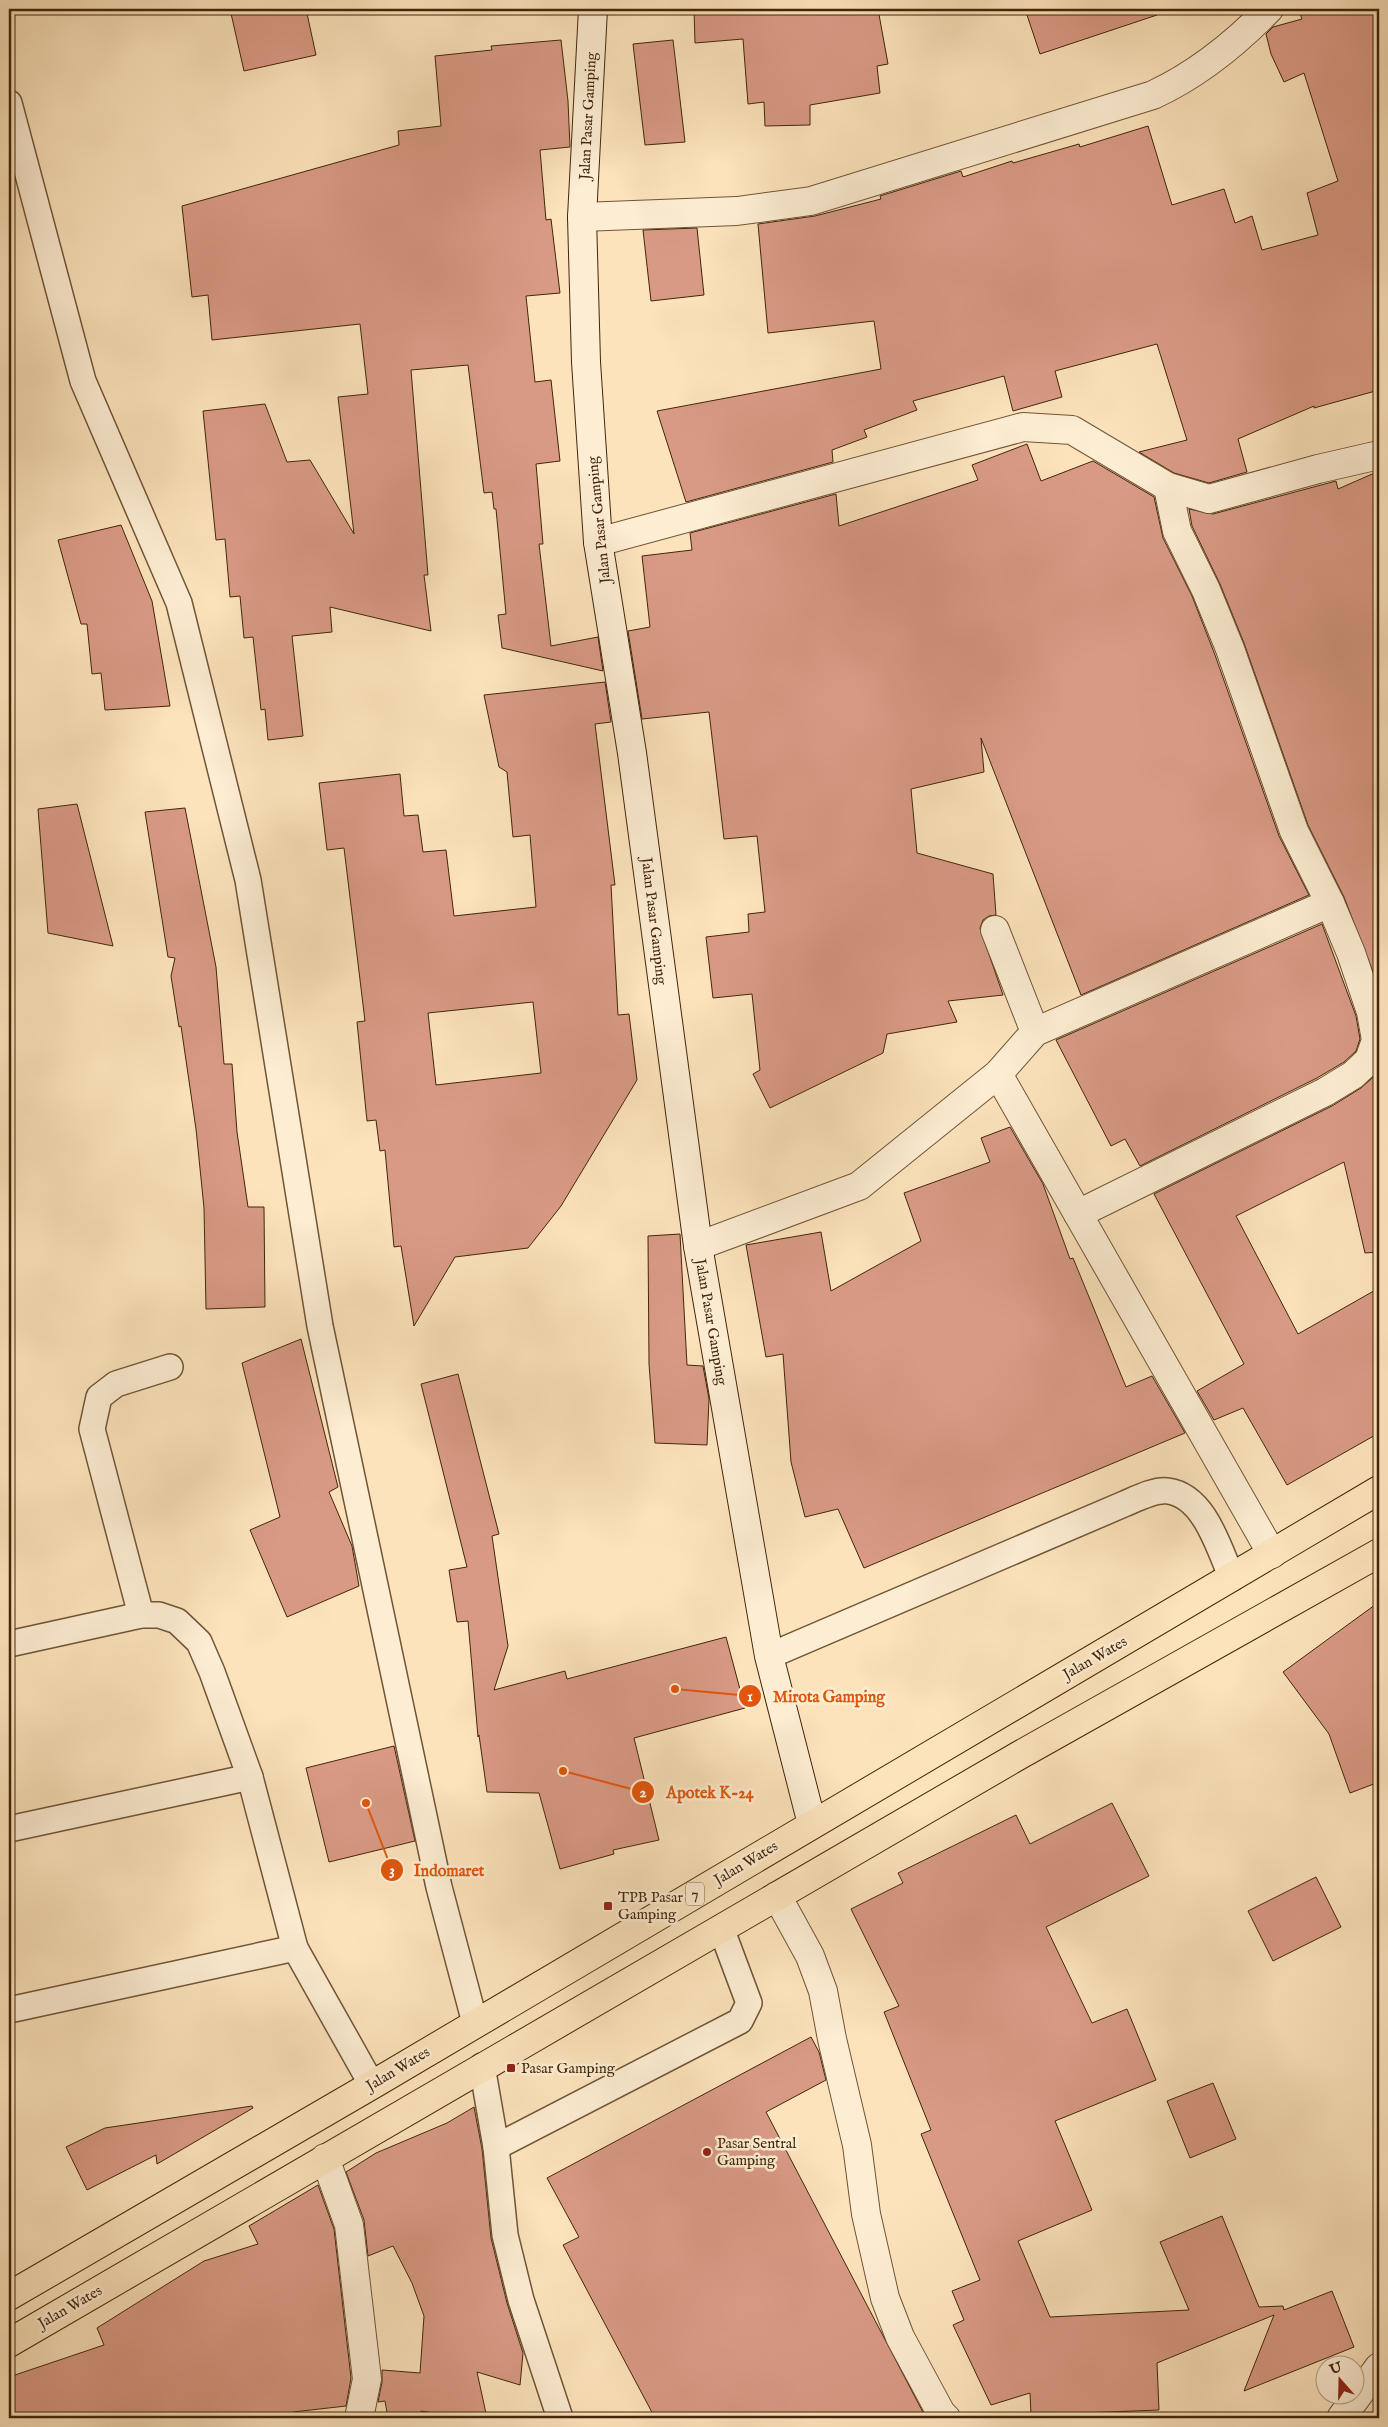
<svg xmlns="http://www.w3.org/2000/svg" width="1388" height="2427" font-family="'IM FELL English',serif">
  <rect width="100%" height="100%" fill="#fce3bc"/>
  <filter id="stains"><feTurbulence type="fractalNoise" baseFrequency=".004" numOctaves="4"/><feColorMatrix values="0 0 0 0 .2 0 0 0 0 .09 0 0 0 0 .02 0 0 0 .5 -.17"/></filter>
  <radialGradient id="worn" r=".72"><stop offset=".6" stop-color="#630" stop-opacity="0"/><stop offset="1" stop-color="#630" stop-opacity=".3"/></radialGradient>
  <g fill="#d99a85" stroke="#42260a" fill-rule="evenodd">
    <path d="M 230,9 L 306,9 L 316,55 L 244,71 Z"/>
    <path d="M 694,9 L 878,9 L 888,64 L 877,66 L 880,93 L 810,105 L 810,125 L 765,126 L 764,102 L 748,104 L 743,39 L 695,43 Z"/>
    <path d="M 1025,9 L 1156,9 L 1157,15 L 1040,54 Z"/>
    <path d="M 1298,9 L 1379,9 L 1379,390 L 1314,408 L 1314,406 L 1238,439 L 1247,472 L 1209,483 L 1174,473 L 1139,452 L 1187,440 L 1157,344 L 1055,371 L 1062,397 L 1013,411 L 1004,376 L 913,401 L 917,410 L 864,430 L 867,437 L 832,450 L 833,462 L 686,502 L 657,411 L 881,369 L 874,321 L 768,333 L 758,224 L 815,216 L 881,199 L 880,196 L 961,171 L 963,177 L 1012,161 L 1013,163 L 1079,144 L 1080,147 L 1148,126 L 1172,205 L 1224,189 L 1235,223 L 1252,216 L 1262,250 L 1318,235 L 1307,193 L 1338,181 L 1304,73 L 1284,82 L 1271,54 L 1266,34 L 1273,27 L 1302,19 Z"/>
    <path d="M 561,40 L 568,101 L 570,147 L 540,150 L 546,220 L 551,219 L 560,293 L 526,296 L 535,382 L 551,380 L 560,461 L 536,464 L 543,544 L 539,544 L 551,646 L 598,637 L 603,671 L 502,648 L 498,615 L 506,614 L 496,509 L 494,509 L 492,492 L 484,493 L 468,365 L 411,370 L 428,575 L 424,575 L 431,631 L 330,607 L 332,632 L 292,636 L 303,736 L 268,740 L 265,709 L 261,710 L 253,637 L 244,638 L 240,596 L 230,597 L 225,539 L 216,540 L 203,411 L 265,404 L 287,462 L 310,460 L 354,534 L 338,397 L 368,394 L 360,324 L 212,340 L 208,295 L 192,297 L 182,206 L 399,145 L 398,131 L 441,126 L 435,56 L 492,50 L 491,46 Z"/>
    <path d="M 673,40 L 685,142 L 645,145 L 633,44 Z"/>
    <path d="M 697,228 L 704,295 L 651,301 L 643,230 Z"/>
    <path d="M 1027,444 L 1041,481 L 1093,461 L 1154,497 L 1163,538 L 1192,596 L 1215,655 L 1279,836 L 1309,895 L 1081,995 L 981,738 L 984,772 L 911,789 L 917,853 L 993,874 L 996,915 L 989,916 L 983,920 L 980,928 L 1003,995 L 948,1001 L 957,1022 L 887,1034 L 883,1053 L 770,1108 L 753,1074 L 760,1070 L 752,994 L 713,998 L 706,937 L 749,932 L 748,914 L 765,912 L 757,836 L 724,839 L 709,712 L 642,719 L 628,631 L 650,627 L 642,556 L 692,550 L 690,533 L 836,494 L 839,526 L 978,480 L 972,465 Z"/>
    <path d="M 1379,471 L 1379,988 L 1344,897 L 1308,825 L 1244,643 L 1220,584 L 1192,526 L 1189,509 L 1213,514 L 1336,481 L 1338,489 Z"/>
    <path d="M 121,525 L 152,601 L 170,706 L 105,710 L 101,673 L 92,674 L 87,624 L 81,624 L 58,540 Z"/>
    <path d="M 605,682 L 611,722 L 595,724 L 615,885 L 611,885 L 618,1015 L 629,1014 L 637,1080 L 561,1206 L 528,1248 L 455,1257 L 414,1326 L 401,1246 L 394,1247 L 385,1150 L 380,1151 L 376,1120 L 367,1121 L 357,1022 L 365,1021 L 344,848 L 327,850 L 319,783 L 400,774 L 404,816 L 418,815 L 423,852 L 446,850 L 454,916 L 536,907 L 530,835 L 513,837 L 507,772 L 499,767 L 484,695 ZM 533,1002 L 541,1073 L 436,1085 L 428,1013 Z"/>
    <path d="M 77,804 L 113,946 L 48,933 L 38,809 Z"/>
    <path d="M 185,808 L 216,967 L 224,1064 L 232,1064 L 237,1132 L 248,1207 L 264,1207 L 265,1307 L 206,1309 L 204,1208 L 196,1129 L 181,1026 L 179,1027 L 171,976 L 175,958 L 168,957 L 145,812 Z"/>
    <path d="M 1322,924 L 1356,1016 L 1360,1039 L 1356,1051 L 1344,1062 L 1317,1078 L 1140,1166 L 1125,1139 L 1111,1146 L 1056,1040 Z"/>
    <path d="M 1379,1072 L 1379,1252 L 1365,1253 L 1344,1162 L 1236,1216 L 1298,1334 L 1379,1288 L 1379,1433 L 1287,1485 L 1243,1408 L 1214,1420 L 1197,1391 L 1244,1364 L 1154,1194 L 1332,1106 L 1361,1088 Z"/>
    <path d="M 1010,1127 L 1043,1184 L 1070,1259 L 1073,1258 L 1126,1387 L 1152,1376 L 1185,1433 L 864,1568 L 838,1509 L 805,1517 L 791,1462 L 783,1354 L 766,1357 L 746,1245 L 821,1232 L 831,1291 L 921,1241 L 904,1193 L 990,1162 L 981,1138 Z"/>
    <path d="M 680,1234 L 687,1365 L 703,1366 L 709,1399 L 707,1445 L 655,1443 L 649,1364 L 648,1236 Z"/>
    <path d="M 301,1339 L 338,1487 L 329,1492 L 352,1546 L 359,1586 L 287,1617 L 250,1530 L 280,1517 L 242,1363 Z"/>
    <path d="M 458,1374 L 499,1534 L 492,1536 L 508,1646 L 494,1690 L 565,1671 L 567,1679 L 726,1637 L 745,1708 L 634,1738 L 659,1840 L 613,1850 L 614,1854 L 560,1869 L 539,1793 L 487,1792 L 479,1735 L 478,1737 L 468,1621 L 457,1622 L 449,1570 L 467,1567 L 421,1384 Z"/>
    <path d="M 1379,1602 L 1379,1782 L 1350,1793 L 1329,1734 L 1283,1672 Z"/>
    <path d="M 394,1746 L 415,1841 L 329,1862 L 306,1768 Z"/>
    <path d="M 1112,1803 L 1149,1876 L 1046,1927 L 1092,2023 L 1127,2009 L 1156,2080 L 1055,2121 L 1092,2210 L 1018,2241 L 1050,2317 L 1189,2310 L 1160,2242 L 1222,2216 L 1259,2307 L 1283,2306 L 1284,2310 L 1332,2291 L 1354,2347 L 1244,2391 L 1274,2315 L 1157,2363 L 1159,2410 L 1031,2415 L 1030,2393 L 991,2405 L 953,2325 L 964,2320 L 952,2291 L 980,2280 L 921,2134 L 931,2130 L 884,2012 L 899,2006 L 851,1909 L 903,1883 L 898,1873 L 1016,1815 L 1030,1844 Z"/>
    <path d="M 1316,1877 L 1341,1927 L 1273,1961 L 1248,1911 Z"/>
    <path d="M 811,2037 L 819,2052 L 826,2080 L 766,2112 L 926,2418 L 655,2418 L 563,2245 L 579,2237 L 547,2178 Z"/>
    <path d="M 1213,2083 L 1236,2139 L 1190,2158 L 1167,2101 Z"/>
    <path d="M 252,2106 L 253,2108 L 157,2164 L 156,2155 L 87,2190 L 66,2147 L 105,2128 Z"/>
    <path d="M 474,2107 L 482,2149 L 491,2238 L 507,2303 L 523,2353 L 520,2385 L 477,2372 L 487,2418 L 465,2418 L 421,2411 L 421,2418 L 388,2418 L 385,2401 L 378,2402 L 382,2382 L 382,2370 L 420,2373 L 424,2316 L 412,2283 L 393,2246 L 368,2256 L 364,2220 L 346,2172 L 376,2153 L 447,2123 Z"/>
    <path d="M 318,2185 L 334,2229 L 351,2378 L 346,2406 L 293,2412 L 293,2418 L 9,2418 L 9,2377 L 104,2345 L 97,2328 L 204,2261 L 258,2244 L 249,2226 Z"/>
  </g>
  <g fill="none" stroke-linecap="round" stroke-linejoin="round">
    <g stroke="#705536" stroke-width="28">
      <g id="service">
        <path d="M 9,103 L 83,381 L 179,603 L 248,880 L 320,1326 L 439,1887 L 475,2023"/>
        <path d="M 141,1615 L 92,1429 L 99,1397 L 116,1384 L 170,1367"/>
        <path d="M 9,1644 L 141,1615 L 159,1615 L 177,1621 L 199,1642 L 212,1672 L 250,1777 L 295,1948 L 372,2085"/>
        <path d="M 769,1656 L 1124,1504 C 1136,1499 1155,1489 1168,1491 C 1205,1496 1219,1549 1232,1578"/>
        <path d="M 9,1829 L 250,1777"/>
        <path d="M 9,2010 L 295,1948"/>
        <path d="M 482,2066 L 496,2147 L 505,2235 L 521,2300 L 560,2418"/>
        <path d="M 496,2147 L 740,2021 L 749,2003 L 721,1928"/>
      </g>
    </g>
    <g stroke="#705536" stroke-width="30">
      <g id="minor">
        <path d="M 582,217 L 737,211 L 811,201 L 1153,95 C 1196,75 1236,43 1269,9"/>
        <path d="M 598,542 L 1023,427 L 1072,430 L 1168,487 L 1209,499 L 1318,469 L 1379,455"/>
        <path d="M 995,930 L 1035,1032"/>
        <path d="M 998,1074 L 1272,1554"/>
        <path d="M 1078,1214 L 1325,1092 L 1353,1075 L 1369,1060 L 1376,1040 L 1371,1012 L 1351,953 L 1330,903 L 1294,831 L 1230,649 L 1206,590 L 1177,531 L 1168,487"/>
        <path d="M 698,1246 L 859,1186 L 998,1074 L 1035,1032 L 1330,903"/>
        <path d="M 777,1896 L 810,1956 L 823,1991 L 832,2039 L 857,2145 L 866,2214 L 885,2298 L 900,2337 L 941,2413 L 946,2418"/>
        <path d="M 325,2158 L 349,2225 L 367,2379 L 359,2418"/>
        <path d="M 1341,2418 L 1379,2367"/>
      </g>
    </g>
    <g stroke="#42260a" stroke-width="30">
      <path id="secondary" d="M 593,9 L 582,217 L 586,362 L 598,542 L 632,753 L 698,1246 L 769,1656 L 812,1824"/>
    </g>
    <g stroke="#42260a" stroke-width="30">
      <g id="trunk">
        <path d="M 9,2296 L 372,2085 L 1379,1490"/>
        <path d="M 9,2343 L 1018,1756 L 1379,1553"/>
      </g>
    </g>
    <use href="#service" stroke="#fdedd3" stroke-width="25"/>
    <use href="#minor" stroke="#fdedd3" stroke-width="28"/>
    <use href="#secondary" stroke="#fdedd3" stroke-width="28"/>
    <use href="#trunk" stroke="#fce3bc" stroke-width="28"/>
  </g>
  <g fill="#8f2418" stroke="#fdedd3" stroke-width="2">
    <rect x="603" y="1901" width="10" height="10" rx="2.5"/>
    <rect x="506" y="2063" width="10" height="10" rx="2.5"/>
    <circle cx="707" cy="2152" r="5"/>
  </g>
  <g text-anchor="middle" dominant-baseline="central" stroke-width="5" stroke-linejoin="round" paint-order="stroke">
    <rect fill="#fdedd3" stroke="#7a6246" stroke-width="1" x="686" y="1882.5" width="18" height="23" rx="4"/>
    <g font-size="14" font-weight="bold" fill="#42260a">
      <text x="695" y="1894">7</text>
    </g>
    <g font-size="15" fill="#42260a" stroke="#fdedd3">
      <text transform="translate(588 116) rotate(-87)">Jalan Pasar Gamping</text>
      <text transform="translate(599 520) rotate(-96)">Jalan Pasar Gamping</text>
      <text transform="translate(654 921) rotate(83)">Jalan Pasar Gamping</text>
      <text transform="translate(711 1322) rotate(80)">Jalan Pasar Gamping</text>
      <text transform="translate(1095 1658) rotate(-30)">Jalan Wates</text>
      <text transform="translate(746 1863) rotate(-31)">Jalan Wates</text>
      <text transform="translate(398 2069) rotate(-31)">Jalan Wates</text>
      <text transform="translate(70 2307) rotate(-30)">Jalan Wates</text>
    </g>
    <g font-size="15" fill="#42260a" stroke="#fdedd3" text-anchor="start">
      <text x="618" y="1897">TPB Pasar<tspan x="618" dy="17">Gamping</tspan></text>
      <text x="521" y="2068">Pasar Gamping</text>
      <text x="717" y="2143">Pasar Sentral<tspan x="717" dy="17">Gamping</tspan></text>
    </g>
  </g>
  <path fill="none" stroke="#e0560c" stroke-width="2" d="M675 1689L750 1696M563 1771L643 1792M366 1803L392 1870"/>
  <g fill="#e0560c" stroke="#fdedd3" stroke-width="2">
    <circle cx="675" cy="1689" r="5"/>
    <circle cx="563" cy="1771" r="5"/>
    <circle cx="366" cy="1803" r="5"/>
    <circle cx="750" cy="1696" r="12"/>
    <circle cx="643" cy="1792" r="12"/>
    <circle cx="392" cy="1870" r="12"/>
  </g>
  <g font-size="15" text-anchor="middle" font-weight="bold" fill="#fff">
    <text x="750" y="1701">1</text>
    <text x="643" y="1797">2</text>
    <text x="392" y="1875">3</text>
  </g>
  <g font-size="16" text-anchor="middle" font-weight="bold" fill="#e0560c" stroke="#fdedd3" stroke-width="5" stroke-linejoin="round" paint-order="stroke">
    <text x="829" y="1702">Mirota Gamping</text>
    <text x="710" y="1798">Apotek K-24</text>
    <text x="449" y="1876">Indomaret</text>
  </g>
  <rect width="1388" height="2427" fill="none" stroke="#fce3bc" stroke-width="30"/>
  <rect x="10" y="10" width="1368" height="2407" fill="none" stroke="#42260a" stroke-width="2.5"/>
  <rect x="15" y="15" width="1358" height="2397" fill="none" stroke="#42260a"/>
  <g transform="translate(1340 2380) rotate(340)"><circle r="24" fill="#fdedd3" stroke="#b29d83"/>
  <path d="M0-4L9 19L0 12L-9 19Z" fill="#8f2418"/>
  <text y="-8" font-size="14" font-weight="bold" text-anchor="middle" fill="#42260a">U</text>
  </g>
  <rect width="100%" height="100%" filter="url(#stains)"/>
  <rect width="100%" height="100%" fill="url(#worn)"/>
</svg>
